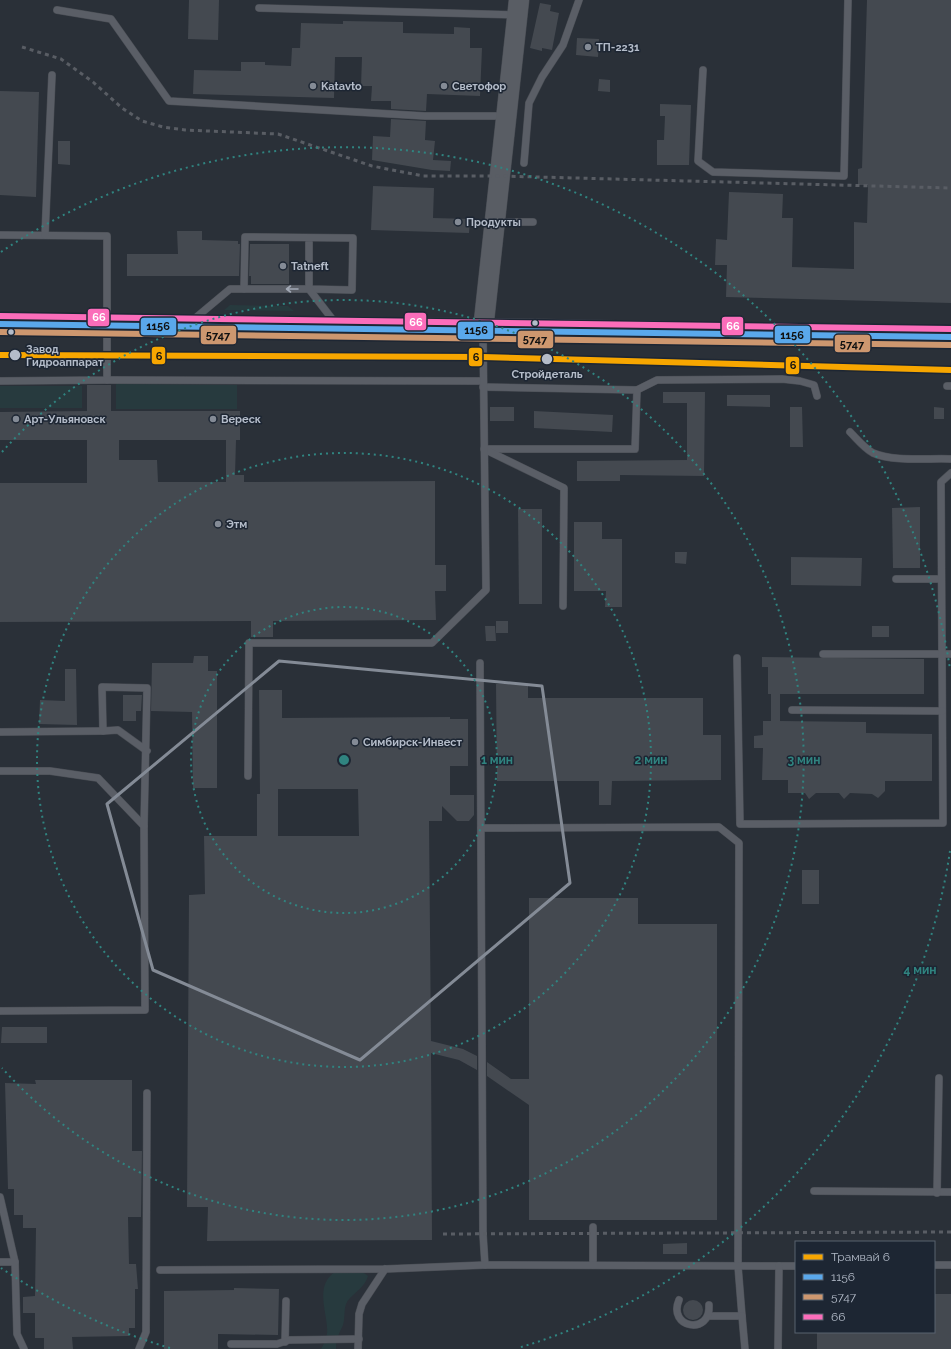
<svg xmlns="http://www.w3.org/2000/svg" width="951" height="1349" font-family="Raleway,sans-serif">
  <rect width="100%" height="100%" fill="#2a3038"/>
  <g fill="#273a3e">
    <path d="M 230,305 L 288,306 L 294,311 L 224,310 Z"/>
    <path d="M 116,384 L 237,385 L 237,409 L 116,409 Z"/>
    <rect x="0" y="386" width="82" height="22"/>
    <path d="M 335,1272 C 345,1272 360,1269 368,1276 C 365,1286 357,1291 350,1298 C 342,1306 346,1316 343,1325 C 339,1334 336,1338 336,1349 L 321,1349 C 324,1344 326,1339 327,1334 C 329,1316 313,1286 335,1272 Z"/>
  </g>
  <g fill="#444950" fill-rule="evenodd">
    <path d="M 189,0 L 219,0 L 218,40 L 188,39 Z"/>
    <path d="M 867,0 L 951,0 L 951,303 L 726,297 L 727,265 L 715,265 L 716,239 L 727,240 L 729,192 L 783,194 L 782,218 L 793,218 L 792,267 L 854,269 L 854,222 L 867,223 L 868,185 L 858,185 L 858,169 L 862,168 Z"/>
    <path d="M 540,3 L 551,5 L 550,11 L 559,13 L 552,50 L 542,48 L 542,51 L 530,48 Z"/>
    <path d="M 343,21 L 403,22 L 403,33 L 454,34 L 454,27 L 470,28 L 470,48 L 482,48 L 480,96 L 427,94 L 426,111 L 391,109 L 391,101 L 371,101 L 372,86 L 361,86 L 362,57 L 335,57 L 334,98 L 193,94 L 194,70 L 241,71 L 241,62 L 265,62 L 265,65 L 291,66 L 292,48 L 300,48 L 301,23 L 343,24 Z"/>
    <path d="M 577,38 L 599,39 L 598,57 L 576,55 Z"/>
    <path d="M 599,79 L 610,80 L 610,92 L 598,91 Z"/>
    <path d="M 0,91 L 39,92 L 36,197 L 0,195 Z"/>
    <path d="M 660,104 L 691,105 L 689,165 L 657,165 L 657,140 L 664,140 L 665,116 L 660,116 Z"/>
    <path d="M 391,119 L 426,121 L 425,140 L 435,141 L 433,160 L 451,161 L 450,171 L 432,170 L 372,160 L 373,136 L 390,137 Z"/>
    <path d="M 58,141 L 70,141 L 70,165 L 58,164 Z"/>
    <path d="M 373,186 L 434,188 L 433,218 L 470,219 L 469,233 L 371,230 Z"/>
    <path d="M 177,231 L 202,231 L 202,240 L 238,241 L 238,244 L 240,244 L 239,276 L 127,276 L 127,254 L 178,254 Z"/>
    <path d="M 250,244 L 289,244 L 289,284 L 251,284 L 251,276 L 249,276 Z"/>
    <path d="M 87,385 L 111,385 L 111,411 L 240,411 L 240,440 L 236,440 L 235,475 L 244,475 L 244,482 L 435,481 L 435,565 L 446,565 L 446,591 L 435,591 L 436,620 L 273,621 L 273,637 L 251,637 L 251,621 L 0,622 L 0,483 L 87,483 L 87,440 L 0,440 L 0,412 L 87,411 ZM 119,440 L 226,440 L 226,482 L 158,482 L 157,460 L 119,460 Z"/>
    <path d="M 663,392 L 705,392 L 704,476 L 620,475 L 620,481 L 577,481 L 577,461 L 687,460 L 687,403 L 663,403 Z"/>
    <path d="M 727,395 L 770,395 L 770,407 L 727,406 Z"/>
    <rect x="490" y="407" width="24" height="14"/>
    <path d="M 790,407 L 802,407 L 803,447 L 790,447 Z"/>
    <path d="M 934,407 L 944,408 L 944,419 L 934,419 Z"/>
    <path d="M 534,411 L 613,415 L 612,432 L 534,428 Z"/>
    <path d="M 920,507 L 920,568 L 893,568 L 892,508 Z"/>
    <path d="M 518,509 L 542,509 L 542,604 L 519,604 Z"/>
    <path d="M 574,522 L 602,522 L 602,539 L 622,539 L 622,607 L 605,607 L 606,591 L 574,591 Z"/>
    <path d="M 675,552 L 687,552 L 686,564 L 675,563 Z"/>
    <path d="M 791,557 L 862,558 L 861,586 L 791,585 Z"/>
    <rect x="496" y="621" width="12" height="12"/>
    <path d="M 485,626 L 495,626 L 496,641 L 486,641 Z"/>
    <rect x="872" y="626" width="17" height="11"/>
    <path d="M 194,656 L 208,656 L 208,671 L 217,671 L 217,788 L 193,788 L 192,712 L 151,711 L 152,663 L 193,663 Z"/>
    <path d="M 762,657 L 924,659 L 924,694 L 780,694 L 780,721 L 866,722 L 866,733 L 932,734 L 932,781 L 885,781 L 885,791 L 878,798 L 872,794 L 850,793 L 844,799 L 839,793 L 816,793 L 809,799 L 805,793 L 788,793 L 788,780 L 762,780 L 763,748 L 754,748 L 754,736 L 763,735 L 763,721 L 771,721 L 771,694 L 768,694 L 768,667 L 762,667 Z"/>
    <path d="M 65,669 L 76,669 L 77,725 L 39,724 L 40,700 L 65,701 Z"/>
    <path d="M 496,684 L 528,684 L 528,698 L 703,698 L 703,735 L 721,735 L 721,780 L 612,781 L 611,805 L 599,805 L 599,781 L 497,781 Z"/>
    <path d="M 259,690 L 282,690 L 282,718 L 450,717 L 450,719 L 468,719 L 468,766 L 450,766 L 450,795 L 474,795 L 474,815 L 469,821 L 457,821 L 442,806 L 442,821 L 429,821 L 431,1041 L 463,1049 L 477,1056 L 477,1070 L 459,1060 L 431,1053 L 432,1240 L 207,1241 L 208,1207 L 187,1207 L 189,895 L 205,894 L 204,836 L 257,836 L 257,794 L 260,794 ZM 278,789 L 358,789 L 359,836 L 278,836 Z"/>
    <path d="M 123,695 L 142,695 L 141,711 L 136,711 L 136,721 L 123,721 Z"/>
    <rect x="802" y="870" width="17" height="34"/>
    <path d="M 529,898 L 638,898 L 638,924 L 717,924 L 717,1220 L 529,1220 L 529,1105 L 487,1076 L 487,1062 L 511,1079 L 529,1079 Z"/>
    <path d="M 2,1027 L 47,1027 L 47,1043 L 1,1043 Z"/>
    <path d="M 35,1080 L 132,1080 L 132,1151 L 142,1151 L 141,1217 L 128,1217 L 129,1264 L 136,1264 L 138,1289 L 135,1289 L 135,1328 L 129,1328 L 129,1336 L 72,1337 L 73,1349 L 44,1349 L 44,1338 L 35,1338 L 35,1313 L 23,1313 L 23,1297 L 35,1296 L 36,1228 L 23,1228 L 23,1215 L 14,1215 L 14,1189 L 8,1189 L 5,1083 L 36,1084 Z"/>
    <path d="M 687,1243 L 687,1254 L 663,1254 L 663,1244 Z"/>
    <path d="M 234,1288 L 279,1289 L 278,1335 L 218,1334 L 218,1349 L 164,1349 L 164,1291 L 234,1290 Z"/>
    <path d="M 934,1294 L 951,1294 L 951,1349 L 817,1349 L 817,1332 L 934,1332 Z"/>
    <circle cx="693" cy="1310" r="10"/>
  </g>
  <g fill="none" stroke-linecap="round" stroke-linejoin="round">
    <g stroke="#484c53" stroke-width="8">
      <g id="service">
        <path d="M 259,8 L 515,15"/>
        <path d="M 57,10 L 111,19 L 169,101 L 425,116 L 505,116"/>
        <path d="M 703,70 L 698,161 L 713,172 L 844,176 L 848,0"/>
        <path d="M 524,163 L 529,103 L 542,77 L 563,45 L 579,0"/>
        <path d="M 497,222 L 533,222"/>
        <path d="M 0,235 L 107,236 L 107,380 L 0,381"/>
        <path d="M 45,235 L 52,75"/>
        <path d="M 244,289 L 245,237 L 353,238 L 352,290 L 309,289 L 309,238"/>
        <path d="M 193,320 L 230,289 L 309,289 L 336,324"/>
        <path d="M 107,380 L 483,381"/>
        <path d="M 947,386 L 951,386"/>
        <path d="M 483,387 L 637,390 L 657,380 L 782,379 L 800,381 L 814,385 L 817,396"/>
        <path d="M 850,432 C 857,439 864,448 873,453 C 893,462 928,458 951,459"/>
        <path d="M 484,449 L 635,449 L 637,390"/>
        <path d="M 486,450 L 564,488 L 563,606"/>
        <path d="M 896,579 L 941,579"/>
        <path d="M 823,654 L 951,654"/>
        <path d="M 737,658 L 740,824 L 943,823 L 941,482 L 951,473"/>
        <path d="M 480,663 L 483,1234 L 485,1265"/>
        <path d="M 792,710 L 942,711"/>
        <path d="M 0,732 L 103,731"/>
        <path d="M 0,771 L 50,771 L 98,778 L 144,826 L 145,1010 L 0,1011"/>
        <path d="M 248,776 L 249,643 L 432,643 L 486,590 L 483,332"/>
        <path d="M 144,826 L 147,688 L 102,687 L 103,731 L 118,730 L 147,751"/>
        <path d="M 481,828 L 719,827 L 739,843 L 738,1266 L 742,1316 L 708,1316"/>
        <path d="M 814,1191 L 951,1192"/>
        <path d="M 937,1193 L 939,1078"/>
        <path d="M 0,1197 L 15,1262 L 17,1334 L 24,1349"/>
        <path d="M 0,1262 L 15,1262"/>
        <path d="M 593,1265 L 593,1227"/>
        <path d="M 934,1265 L 951,1265"/>
        <path d="M 160,1270 L 385,1269 L 485,1265 L 796,1266"/>
        <path d="M 679,1300 C 667,1328 711,1336 709,1305"/>
        <path d="M 742,1316 L 745,1349"/>
        <path d="M 285,1342 L 286,1301"/>
        <path d="M 231,1344 L 277,1344 L 289,1340 L 359,1339"/>
        <path d="M 139,1349 L 146,1332 L 147,1093"/>
        <path d="M 358,1349 L 359,1314 L 362,1304 L 385,1269"/>
        <path d="M 778,1349 L 779,1266"/>
      </g>
    </g>
    <g stroke="#484c53" stroke-width="21">
      <path id="secondary" d="M 483,330 L 519,0"/>
    </g>
    <g stroke="#484c55" stroke-width="23">
      <path id="primary" d="M 0,324 L 529,330 L 951,337"/>
    </g>
    <use href="#service" stroke="#5a5e66" stroke-width="7"/>
    <use href="#secondary" stroke="#595d64" stroke-width="20"/>
    <use href="#primary" stroke="#5c6168" stroke-width="22"/>
    <g stroke="#595d64" stroke-width="3" stroke-dasharray="4 4" stroke-linecap="butt">
      <path d="M 22,47 L 61,59 L 93,82 L 122,108 L 142,121 L 163,127 L 185,130 L 278,134 L 372,166 L 423,176 L 500,176 L 951,188"/>
      <path d="M 443,1234 L 951,1232"/>
    </g>
    <g stroke="#1d2633" stroke-width="9">
      <path id="bus-1" d="M 0,324 L 951,337"/>
    </g>
    <g stroke="#1d2633" stroke-width="9">
      <path id="bus-2" d="M 0,332 L 951,345"/>
    </g>
    <g stroke="#1d2633" stroke-width="9">
      <path id="bus-3" d="M 0,316 L 951,329"/>
    </g>
    <use href="#bus-1" stroke="#5aa8eb" stroke-width="6"/>
    <use href="#bus-2" stroke="#cd976f" stroke-width="6"/>
    <use href="#bus-3" stroke="#fb6dba" stroke-width="6"/>
    <g stroke="#1d2633" stroke-width="9">
      <path id="tram-1" d="M 0,355 L 483,357 L 951,370"/>
    </g>
    <use href="#tram-1" stroke="#f7a600" stroke-width="6"/>
  </g>
  <defs><path id="oneway-shaft" d="M-6 0H5M1.5-3L5.5 0L1.5 3" fill="none" stroke-width="1.6" stroke-linecap="round" stroke-linejoin="round"/></defs>
  <use stroke="#a2a9b5" href="#oneway-shaft" transform="translate(292 289) rotate(-180)"/>
  <path fill="none" stroke="#848b96" stroke-width="3" stroke-linejoin="round" d="M 279,661 L 542,686 L 570,883 L 360,1060 L 153,970 L 107,804 Z"/>
  <g fill="none" stroke="#308480" stroke-width="2" stroke-dasharray="2 4">
    <circle cx="344" cy="760" r="153"/>
    <circle cx="344" cy="760" r="307"/>
    <path d="M2 452A460 460 0 1 1 2 1068"/>
    <path d="M950 851A613 613 0 0 1 518 1348M170 1348A613 613 0 0 1 1 1268M1 252A613 613 0 0 1 950 669"/>
  </g>
  <g fill="#848b96" stroke="#1d2633" stroke-width="1.5">
    <circle cx="588" cy="47" r="4"/>
    <circle cx="313" cy="86" r="4"/>
    <circle cx="444" cy="86" r="4"/>
    <circle cx="458" cy="222" r="4"/>
    <circle cx="283" cy="266" r="4"/>
    <circle cx="16" cy="419" r="4"/>
    <circle cx="213" cy="419" r="4"/>
    <circle cx="218" cy="524" r="4"/>
    <circle cx="355" cy="742" r="4"/>
  </g>
  <g fill="#b4bcc9" stroke="#1d2633" stroke-width="1.5">
    <circle cx="535" cy="323" r="3.5"/>
    <circle cx="11" cy="332" r="3.5"/>
    <circle cx="15" cy="355" r="6"/>
    <circle cx="547" cy="359" r="6"/>
  </g>
  <g text-anchor="middle" dominant-baseline="central" stroke-width="3" stroke-linejoin="round" paint-order="stroke">
    <g font-size="11" font-weight="bold" fill="#b4bcc9" stroke="#1d2633" text-anchor="start">
      <text x="596" y="47">ТП-2231</text>
      <text x="321" y="86">Katavto</text>
      <text x="452" y="86">Светофор</text>
      <text x="466" y="222">Продукты</text>
      <text x="291" y="266">Tatneft</text>
      <text x="24" y="419">Арт-Ульяновск</text>
      <text x="221" y="419">Вереск</text>
      <text x="226" y="524">Этм</text>
      <text x="363" y="742">Симбирск-Инвест</text>
    </g>
    <g font-size="11" font-weight="bold" fill="#b4bcc9" stroke="#1d2633" text-anchor="start">
      <text x="26" y="349">Завод<tspan x="26" dy="13">Гидроаппарат</tspan></text>
      <text x="547" y="374" text-anchor="middle">Стройдеталь</text>
    </g>
  </g>
  <circle cx="344" cy="760" r="6" fill="#308480" stroke="#1d2633" stroke-width="2"/>
  <g font-size="12" text-anchor="middle" font-weight="bold" fill="#308480" stroke="#1d2633" stroke-width="3" stroke-linejoin="round" paint-order="stroke">
    <text x="497" y="764">1 мин</text>
    <text x="651" y="764">2 мин</text>
    <text x="804" y="764">3 мин</text>
    <text x="920" y="974">4 мин</text>
  </g>
  <g stroke="#1d2633" stroke-width="1.5">
    <rect x="87" y="308" width="23" height="19" rx="4" fill="#fb6dba"/>
    <rect x="404" y="312" width="23" height="19" rx="4" fill="#fb6dba"/>
    <rect x="721" y="316" width="23" height="20" rx="4" fill="#fb6dba"/>
    <rect x="140" y="317" width="37" height="19" rx="4" fill="#5aa8eb"/>
    <rect x="457" y="321" width="37" height="19" rx="4" fill="#5aa8eb"/>
    <rect x="774" y="325" width="37" height="19" rx="4" fill="#5aa8eb"/>
    <rect x="200" y="325" width="37" height="20" rx="4" fill="#cd976f"/>
    <rect x="517" y="330" width="37" height="19" rx="4" fill="#cd976f"/>
    <rect x="834" y="334" width="37" height="19" rx="4" fill="#cd976f"/>
    <rect x="151" y="346" width="15" height="19" rx="4" fill="#f7a600"/>
    <rect x="468" y="347" width="15" height="20" rx="4" fill="#f7a600"/>
    <rect x="785" y="356" width="15" height="19" rx="4" fill="#f7a600"/>
  </g>
  <g font-size="11" text-anchor="middle" font-weight="bold" fill="#fff">
    <text x="99" y="321">66</text>
    <text x="416" y="326">66</text>
    <text x="733" y="330">66</text>
  </g>
  <g font-size="11" text-anchor="middle" font-weight="bold" fill="#111">
    <text x="158" y="330">1156</text>
    <text x="476" y="334">1156</text>
    <text x="792" y="339">1156</text>
    <text x="218" y="339">5747</text>
    <text x="535" y="343">5747</text>
    <text x="852" y="348">5747</text>
    <text x="159" y="360">6</text>
    <text x="476" y="361">6</text>
    <text x="793" y="369">6</text>
  </g>
  <rect x="795" y="1241" width="140" height="92" fill="#1d2633" stroke="#59626f"/>
  <rect x="803" y="1254" width="20" height="6" fill="#f7a600" stroke="#59626f"/>
  <text x="831" y="1261" font-size="12" fill="#b4bcc9">Трамвай 6</text>
  <rect x="803" y="1274" width="20" height="6" fill="#5aa8eb" stroke="#59626f"/>
  <text x="831" y="1281" font-size="12" fill="#b4bcc9">1156</text>
  <rect x="803" y="1294" width="20" height="6" fill="#cd976f" stroke="#59626f"/>
  <text x="831" y="1301" font-size="12" fill="#b4bcc9">5747</text>
  <rect x="803" y="1314" width="20" height="6" fill="#fb6dba" stroke="#59626f"/>
  <text x="831" y="1321" font-size="12" fill="#b4bcc9">66</text>
</svg>
